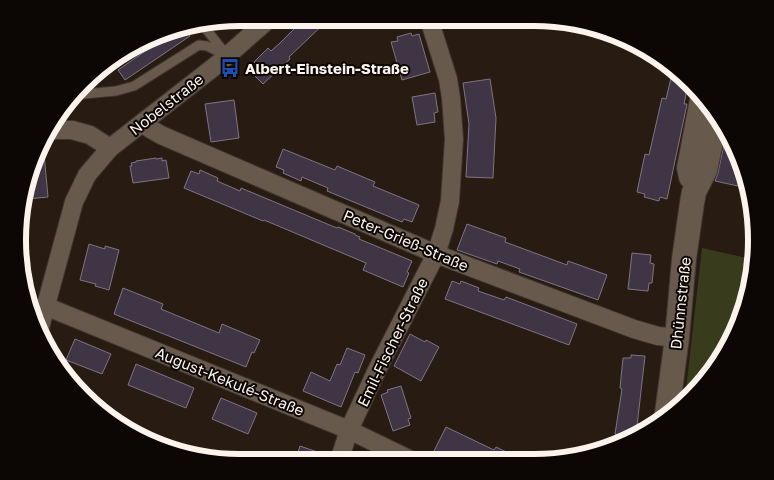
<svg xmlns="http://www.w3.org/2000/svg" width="774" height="480" font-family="'Golos Text',sans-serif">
  <rect width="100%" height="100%" fill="#281b11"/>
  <path fill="#383b1c" d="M 702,248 L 751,259 L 749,297 L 711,375 L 685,398 Z"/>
  <g fill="#3f3544" stroke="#7f7484">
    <path d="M 300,18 L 330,18 L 289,57 L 290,59 L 263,84 L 250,71 L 257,65 L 254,62 L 268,48 L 271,51 L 280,43 L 294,29 L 291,26 Z"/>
    <path d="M 184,27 L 190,36 L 125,80 L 118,70 L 179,28 Z"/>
    <path d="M 411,33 L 412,36 L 419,34 L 430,72 L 402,80 L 391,42 L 398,41 L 397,37 Z"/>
    <path d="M 675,70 L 688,85 L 684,104 L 687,104 L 667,199 L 660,197 L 659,201 L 644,197 L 645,194 L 637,192 L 645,154 L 649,155 L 662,98 L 666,99 L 671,78 L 674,79 Z"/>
    <path d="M 490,79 L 496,118 L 493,178 L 466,177 L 469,124 L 463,83 Z"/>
    <path d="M 435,93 L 438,112 L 434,113 L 435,122 L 417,125 L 412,97 Z"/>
    <path d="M 234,100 L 239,138 L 211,142 L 205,104 Z"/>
    <path d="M 727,130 L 747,188 L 715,181 L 718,173 Z"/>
    <path d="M 43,143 L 48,197 L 27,199 L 26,188 L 29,169 Z"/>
    <path d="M 283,149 L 335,170 L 337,166 L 375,182 L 373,186 L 419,205 L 412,222 L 404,219 L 402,222 L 327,191 L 328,188 L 302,177 L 301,181 L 283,173 L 284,170 L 276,167 Z"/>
    <path d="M 156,158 L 156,159 L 162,158 L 162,161 L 166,160 L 169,178 L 133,183 L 130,166 L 132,166 L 131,163 L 136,162 L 136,161 Z"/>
    <path d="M 200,170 L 218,178 L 217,181 L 240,191 L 241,188 L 332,226 L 337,228 L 338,227 L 355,234 L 355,235 L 360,237 L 359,239 L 412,261 L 407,272 L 409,273 L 403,287 L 363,270 L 366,263 L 264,220 L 263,221 L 184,188 L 191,171 L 199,174 Z"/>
    <path d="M 467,224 L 506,238 L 505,242 L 567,265 L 568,261 L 607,275 L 598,300 L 519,272 L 520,269 L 498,261 L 497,264 L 457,250 Z"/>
    <path d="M 89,244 L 105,249 L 105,246 L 119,250 L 109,290 L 95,286 L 96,284 L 80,280 Z"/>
    <path d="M 632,253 L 651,255 L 650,263 L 654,264 L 652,283 L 649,283 L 648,291 L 628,289 Z"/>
    <path d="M 452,281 L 460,284 L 461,281 L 479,288 L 478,291 L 504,300 L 506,297 L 577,324 L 569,345 L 445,299 Z"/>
    <path d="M 123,288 L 163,304 L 161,309 L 219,333 L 222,324 L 260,340 L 254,353 L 252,352 L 246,367 L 114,314 Z"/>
    <path d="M 410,334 L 425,342 L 426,340 L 439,347 L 421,381 L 394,366 Z"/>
    <path d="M 75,339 L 111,354 L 102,374 L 66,360 Z"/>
    <path d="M 347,348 L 365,355 L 358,373 L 355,372 L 341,407 L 303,391 L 311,372 L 330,381 L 337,364 L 340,365 Z"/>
    <path d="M 631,355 L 645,356 L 636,435 L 615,442 L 616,434 L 615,434 L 622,389 L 620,388 L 623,358 L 631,358 Z"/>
    <path d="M 136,364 L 194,388 L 186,408 L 128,385 Z"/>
    <path d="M 401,386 L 411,418 L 408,419 L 410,425 L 393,431 L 381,395 L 388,392 L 387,390 Z"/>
    <path d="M 221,398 L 257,413 L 248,434 L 212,419 Z"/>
    <path d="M 446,427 L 494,450 L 496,447 L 527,462 L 459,462 L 446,455 L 445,456 L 434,451 Z"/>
    <path d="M 300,446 L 329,456 L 329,461 L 295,461 Z"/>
  </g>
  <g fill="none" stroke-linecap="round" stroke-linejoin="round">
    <g stroke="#3f3530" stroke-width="11">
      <g id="service">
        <path d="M 202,24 L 225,53"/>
        <path d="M 93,75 L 127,51"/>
        <path d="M 73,95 L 116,91 L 134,86 L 199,45 L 207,46 L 227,56"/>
      </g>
    </g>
    <g stroke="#3f3530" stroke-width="20">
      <g id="minor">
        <path d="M 143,122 L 149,128 L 161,135 L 436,254 L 634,329 L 658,336 L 677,338"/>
        <path d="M 50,130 L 72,130 L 90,135 L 110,148"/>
        <path d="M 45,306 L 349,430 L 413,461"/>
        <path d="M 39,331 L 74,202 L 87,175 L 110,148 L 219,63 L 270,18"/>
        <path d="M 339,461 L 349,430 L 377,370 L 436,254 L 444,229 L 450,201 L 454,139 L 451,98 L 448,79 L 429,19"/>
      </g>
    </g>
    <g stroke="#3f3530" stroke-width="26">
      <g id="secondary">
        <path d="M 691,177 L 689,168 L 702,100"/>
        <path d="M 667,413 L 677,338 L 684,259 L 692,203 L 694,192 L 705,170 L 713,132 L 715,116"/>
      </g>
    </g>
    <use href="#service" stroke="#68594d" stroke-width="9"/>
    <use href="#minor" stroke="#68594d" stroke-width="18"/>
    <use href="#secondary" stroke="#68594d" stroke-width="24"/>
  </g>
  <defs>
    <g id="bus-bare" transform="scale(1.5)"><path d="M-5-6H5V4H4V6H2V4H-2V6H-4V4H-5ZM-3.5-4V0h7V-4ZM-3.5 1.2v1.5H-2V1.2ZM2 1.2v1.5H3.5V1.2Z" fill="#1a4fb4" stroke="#0c0704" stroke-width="2.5" paint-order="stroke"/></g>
  </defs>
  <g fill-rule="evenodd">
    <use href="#bus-bare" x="230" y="68"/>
  </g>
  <g text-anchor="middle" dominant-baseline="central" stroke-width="4" stroke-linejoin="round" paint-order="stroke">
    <g font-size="15" font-weight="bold" fill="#fcf3ec" stroke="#0c0704" text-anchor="start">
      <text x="245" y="68">Albert-Einstein-Straße</text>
    </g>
    <g font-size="15" fill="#fcf3ec" stroke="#0c0704">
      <text transform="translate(166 104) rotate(-38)">Nobelstraße</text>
      <text transform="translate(406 240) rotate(23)">Peter-Grieß-Straße</text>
      <text transform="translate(680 303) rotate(-84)">Dhünnstraße</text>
      <text transform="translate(392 342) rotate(-64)">Emil-Fischer-Straße</text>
      <text transform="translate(230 381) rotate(22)">August-Kekulé-Straße</text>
    </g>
  </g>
  <path d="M0 0H774V480H0ZM240 26H534A214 214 0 0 1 748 240V240A214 214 0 0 1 534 454H240A214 214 0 0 1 26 240V240A214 214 0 0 1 240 26Z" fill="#0c0704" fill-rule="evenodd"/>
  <path fill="none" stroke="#fcf3ec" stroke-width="6" d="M240 26H534A214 214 0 0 1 748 240V240A214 214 0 0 1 534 454H240A214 214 0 0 1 26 240V240A214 214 0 0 1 240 26Z"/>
</svg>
